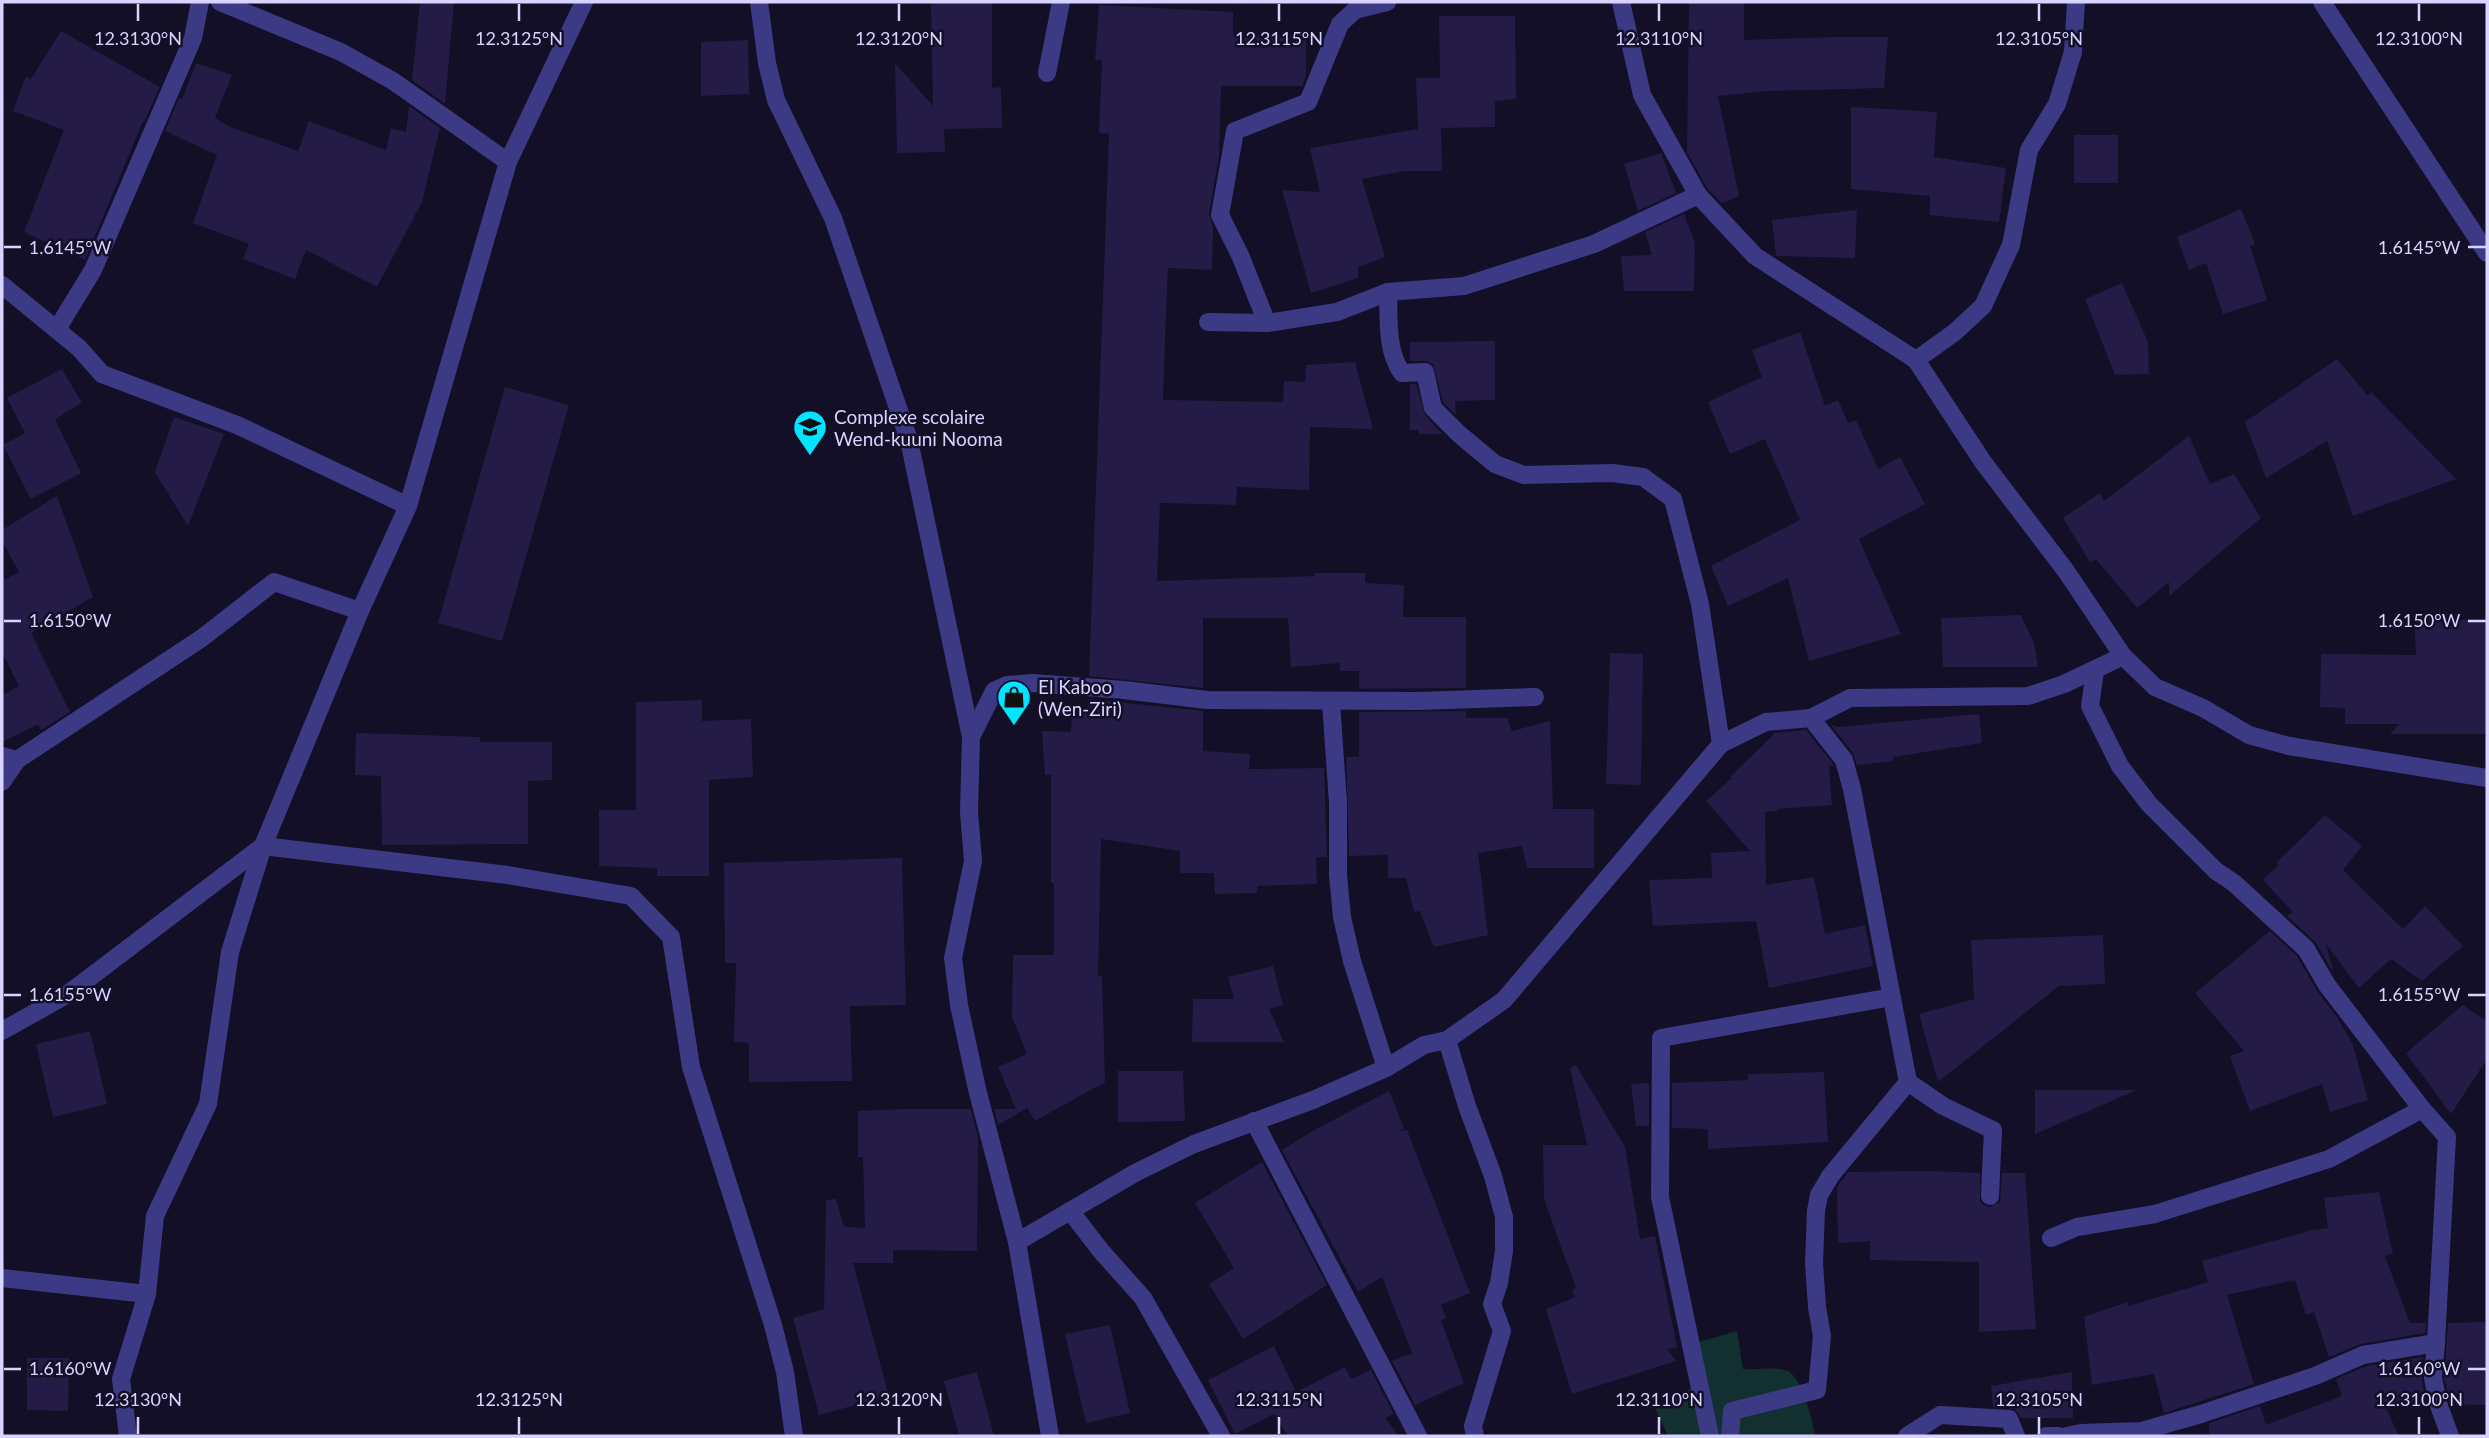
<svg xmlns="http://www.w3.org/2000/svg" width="2489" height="1438" font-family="Lato,sans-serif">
  <rect width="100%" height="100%" fill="#130f26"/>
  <path fill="#12302f" d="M 1737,1331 L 1743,1369 C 1756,1370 1776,1366 1788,1371 C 1802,1378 1813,1421 1815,1436 L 1668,1436 L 1654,1406 L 1694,1387 L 1687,1350 L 1702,1341 Z"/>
  <g fill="#241b47">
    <path d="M 420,2 L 454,2 L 445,104 L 412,80 Z"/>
    <path d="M 931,2 L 992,2 L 992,88 L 1001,87 L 1002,128 L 944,129 L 945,152 L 897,153 L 895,63 L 933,106 Z"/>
    <path d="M 1689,2 L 1744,2 L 1744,40 L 1835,37 L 1888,37 L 1884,88 L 1767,91 L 1718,96 L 1739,196 L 1722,203 L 1707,188 L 1687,152 Z"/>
    <path d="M 1099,5 L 1233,12 L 1233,35 L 1306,35 L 1306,76 L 1302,86 L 1221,86 L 1219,156 L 1209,213 L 1213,227 L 1212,270 L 1168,268 L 1165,339 L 1161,340 L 1165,340 L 1163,400 L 1283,402 L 1284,381 L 1305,382 L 1306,365 L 1355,362 L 1373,429 L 1310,427 L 1309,490 L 1237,487 L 1236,505 L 1160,503 L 1157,581 L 1315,576 L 1315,573 L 1365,573 L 1365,583 L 1404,585 L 1403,617 L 1466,617 L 1466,688 L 1359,689 L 1359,671 L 1340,671 L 1340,663 L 1291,667 L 1288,618 L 1203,618 L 1203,688 L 1089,676 L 1109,134 L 1099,133 L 1102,60 L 1095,60 Z"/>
    <path d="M 1439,16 L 1515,16 L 1516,99 L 1495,101 L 1495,127 L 1441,128 L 1442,171 L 1404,171 L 1362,179 L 1385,257 L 1358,267 L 1358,278 L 1311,293 L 1282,190 L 1320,192 L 1310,148 L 1418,129 L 1416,78 L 1440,78 Z"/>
    <path d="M 61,31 L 160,87 L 144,122 L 143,121 L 85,260 L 24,232 L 64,130 L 13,111 L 26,76 L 31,79 Z"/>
    <path d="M 748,40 L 749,94 L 701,96 L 701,42 Z"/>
    <path d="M 196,63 L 232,75 L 215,118 L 228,126 L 298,151 L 309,121 L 386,150 L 391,128 L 406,132 L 409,106 L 440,128 L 422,202 L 377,287 L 306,250 L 295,279 L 243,259 L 249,244 L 193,223 L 217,155 L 165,131 L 179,98 L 182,99 Z"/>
    <path d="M 1851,107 L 1937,112 L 1934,157 L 2006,168 L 1999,222 L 1930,215 L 1930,196 L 1851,189 Z"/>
    <rect x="2074" y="135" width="44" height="48"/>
    <path d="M 1661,153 L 1676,193 L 1638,211 L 1624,164 Z"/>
    <path d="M 2241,209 L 2255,244 L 2250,246 L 2267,300 L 2223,314 L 2206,263 L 2189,270 L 2177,237 Z"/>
    <path d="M 1857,210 L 1855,258 L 1776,256 L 1772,220 Z"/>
    <path d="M 1684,214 L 1695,243 L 1694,291 L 1624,291 L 1621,256 L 1652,255 L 1645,232 Z"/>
    <path d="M 2122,283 L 2148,342 L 2149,374 L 2115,375 L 2085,299 Z"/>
    <path d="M 1800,332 L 1825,406 L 1838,400 L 1848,423 L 1856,420 L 1878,469 L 1900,457 L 1925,504 L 1859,539 L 1901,634 L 1809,661 L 1788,578 L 1728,606 L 1711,566 L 1800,520 L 1765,439 L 1730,454 L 1708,402 L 1762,377 L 1752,350 Z"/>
    <path d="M 1495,341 L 1495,400 L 1455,401 L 1456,415 L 1443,402 L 1433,364 L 1425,361 L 1410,361 L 1410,342 Z"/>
    <path d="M 2337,359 L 2368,396 L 2371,392 L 2456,479 L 2353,516 L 2327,441 L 2266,478 L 2245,422 Z"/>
    <path d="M 62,369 L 82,403 L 55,419 L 81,473 L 31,499 L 3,445 L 25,433 L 7,398 Z"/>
    <path d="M 1410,384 L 1416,384 L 1425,415 L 1442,434 L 1419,434 L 1419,430 L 1410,430 Z"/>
    <path d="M 505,387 L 569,405 L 502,641 L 438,623 Z"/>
    <path d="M 174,417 L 224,434 L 188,526 L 155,472 Z"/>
    <path d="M 2189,436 L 2210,484 L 2234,474 L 2261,518 L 2169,596 L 2169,582 L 2137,608 L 2096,559 L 2090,562 L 2063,518 L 2100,493 L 2104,501 Z"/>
    <path d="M 57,496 L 93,597 L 31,633 L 70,712 L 41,730 L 38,724 L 2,742 L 2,695 L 19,686 L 2,652 L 2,573 L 5,580 L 19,572 L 2,541 L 2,530 Z"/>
    <path d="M 2021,615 L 2034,643 L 2038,667 L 1943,667 L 1941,618 Z"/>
    <path d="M 2414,620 L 2487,620 L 2487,734 L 2390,734 L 2399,724 L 2345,724 L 2345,708 L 2320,707 L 2321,654 L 2416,655 Z"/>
    <path d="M 1610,653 L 1643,654 L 1641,785 L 1606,784 Z"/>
    <path d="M 1088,699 L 1203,711 L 1203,751 L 1250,754 L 1249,769 L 1324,768 L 1327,857 L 1316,857 L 1317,884 L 1257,886 L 1257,893 L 1215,894 L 1214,873 L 1180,873 L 1180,851 L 1101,839 L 1098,976 L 1102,976 L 1105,1082 L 1035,1121 L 1027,1108 L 998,1125 L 994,1109 L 1016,1109 L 998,1067 L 1027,1054 L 1012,1017 L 1013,955 L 1054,955 L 1054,883 L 1051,883 L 1051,775 L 1045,775 L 1042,731 L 1071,732 L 1072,709 L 1088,710 Z"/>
    <path d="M 702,700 L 702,721 L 751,719 L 753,777 L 709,780 L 709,876 L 657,876 L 657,868 L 599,866 L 599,810 L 636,810 L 636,702 Z"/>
    <path d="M 1466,711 L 1466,718 L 1507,718 L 1512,731 L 1550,721 L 1553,809 L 1594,809 L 1594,868 L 1527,868 L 1522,846 L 1478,853 L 1488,935 L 1434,947 L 1420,911 L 1414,912 L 1406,878 L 1388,878 L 1388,855 L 1349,856 L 1346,757 L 1359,757 L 1359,712 Z"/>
    <path d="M 1979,714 L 1982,743 L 1893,757 L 1893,761 L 1857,765 L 1853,753 L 1831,725 L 1839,727 Z"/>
    <path d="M 1806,730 L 1834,765 L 1829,767 L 1832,805 L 1777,809 L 1777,811 L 1765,812 L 1766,885 L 1814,877 L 1825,934 L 1865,925 L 1873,966 L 1769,988 L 1756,921 L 1653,926 L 1649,880 L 1712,878 L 1711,853 L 1750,851 L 1706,801 L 1732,778 L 1730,777 L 1775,733 Z"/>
    <path d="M 356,733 L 480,737 L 480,742 L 552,742 L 552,780 L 528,781 L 528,844 L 382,845 L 381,776 L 355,775 Z"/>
    <path d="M 2325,815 L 2362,846 L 2343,870 L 2403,929 L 2425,906 L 2463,946 L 2422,981 L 2391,959 L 2359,988 L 2326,944 L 2334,974 L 2316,943 L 2287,916 L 2293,912 L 2263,880 L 2279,865 L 2276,863 Z"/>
    <path d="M 902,858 L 906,1005 L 850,1006 L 852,1081 L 749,1082 L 749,1043 L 734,1042 L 736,963 L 725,963 L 724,863 Z"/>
    <path d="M 2270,931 L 2297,956 L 2317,991 L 2337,1017 L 2353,1045 L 2368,1100 L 2330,1112 L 2322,1084 L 2250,1111 L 2230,1056 L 2244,1051 L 2195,993 Z"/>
    <path d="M 2103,935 L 2105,984 L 2059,986 L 1938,1082 L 1919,1014 L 1974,999 L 1971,940 Z"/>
    <path d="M 1273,966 L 1283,1005 L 1269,1009 L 1284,1042 L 1192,1042 L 1193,999 L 1234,999 L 1228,977 Z"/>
    <path d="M 2463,1005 L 2487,1021 L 2487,1059 L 2451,1114 L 2406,1053 Z"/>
    <path d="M 90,1031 L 107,1104 L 53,1117 L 36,1044 Z"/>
    <path d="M 1576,1065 L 1625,1147 L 1640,1239 L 1655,1236 L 1677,1348 L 1667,1349 L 1676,1361 L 1572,1394 L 1546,1309 L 1575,1297 L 1572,1290 L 1576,1288 L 1544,1199 L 1543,1145 L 1587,1145 L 1570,1068 Z"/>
    <path d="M 1118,1071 L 1183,1071 L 1185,1121 L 1118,1122 Z"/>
    <path d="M 1824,1072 L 1828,1142 L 1708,1149 L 1708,1129 L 1672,1128 L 1672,1083 L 1748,1080 L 1748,1074 Z"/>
    <path d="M 1649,1083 L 1649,1126 L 1636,1126 L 1631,1084 Z"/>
    <path d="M 2035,1090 L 2137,1090 L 2035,1134 Z"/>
    <path d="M 1389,1091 L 1404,1128 L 1398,1131 L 1407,1130 L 1470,1293 L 1441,1305 L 1446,1318 L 1441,1320 L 1464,1383 L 1415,1405 L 1392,1361 L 1412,1353 L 1382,1277 L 1358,1292 L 1282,1150 L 1316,1129 Z"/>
    <path d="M 903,1109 L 971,1109 L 978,1138 L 977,1251 L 893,1250 L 893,1263 L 853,1263 L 889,1396 L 819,1415 L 793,1318 L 824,1309 L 826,1200 L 836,1199 L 844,1227 L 865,1228 L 863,1157 L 858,1157 L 858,1111 Z"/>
    <path d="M 1262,1162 L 1327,1285 L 1243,1339 L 1209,1284 L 1234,1268 L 1195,1203 Z"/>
    <path d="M 1928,1171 L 1980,1173 L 1980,1201 L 1983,1205 L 1990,1207 L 2000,1202 L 2002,1173 L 2025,1173 L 2036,1329 L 1979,1332 L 1979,1262 L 1870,1260 L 1870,1241 L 1838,1243 L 1837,1187 L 1848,1172 Z"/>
    <path d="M 2379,1192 L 2393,1254 L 2385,1256 L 2410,1323 L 2426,1323 L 2425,1333 L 2361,1344 L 2329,1357 L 2314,1312 L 2306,1315 L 2295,1280 L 2227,1295 L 2254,1384 L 2164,1413 L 2154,1374 L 2092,1385 L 2084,1317 L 2127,1302 L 2129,1306 L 2208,1282 L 2202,1261 L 2312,1230 L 2328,1228 L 2324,1198 Z"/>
    <path d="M 2487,1322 L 2487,1405 L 2450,1404 L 2444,1377 L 2448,1323 Z"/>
    <path d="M 1110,1325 L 1130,1413 L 1086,1423 L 1065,1334 Z"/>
    <path d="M 1274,1346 L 1296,1392 L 1345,1367 L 1351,1379 L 1371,1370 L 1394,1414 L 1385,1418 L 1399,1436 L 1288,1436 L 1274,1414 L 1235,1434 L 1208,1380 Z"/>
    <path d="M 2423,1357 L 2422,1380 L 2426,1403 L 2383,1402 L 2399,1436 L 2209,1436 L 2209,1423 L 2260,1406 L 2266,1425 L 2342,1396 L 2336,1379 L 2366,1366 Z"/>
    <path d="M 27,1358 L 69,1358 L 68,1411 L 27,1410 Z"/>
    <path d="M 977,1372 L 994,1436 L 959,1436 L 944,1381 Z"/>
    <path d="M 2072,1372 L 2073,1418 L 2021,1418 L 2015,1409 L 1993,1407 L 1991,1386 Z"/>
  </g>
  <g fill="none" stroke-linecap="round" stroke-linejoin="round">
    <g stroke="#3d3a85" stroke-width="18">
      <path d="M 220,2 L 341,52 L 393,81 L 508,162"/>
      <path d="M 759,2 L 767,63 L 776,100 L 833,218 L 909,440 L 971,737 L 969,812 L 973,861 L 953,958 L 959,1005 L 977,1089 L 1017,1242 L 1050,1436"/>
      <path d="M 1621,2 L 1642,95 L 1698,195"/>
      <path d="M 2322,2 L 2487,253"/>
      <path d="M 1047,73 L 1061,2"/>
      <path d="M 2,285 L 79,348 L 102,374 L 237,425 L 408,506"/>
      <path d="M 1388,292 C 1389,319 1386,351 1402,373 L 1425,372 L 1433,408 L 1459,434 L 1495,464 L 1524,475 L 1612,473 L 1643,477 L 1673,499 L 1700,604 L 1721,744"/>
      <path d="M 1208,322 L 1267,323 L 1337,312 L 1388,292 L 1464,286 L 1594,244 L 1698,195 L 1755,256 L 1916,360 L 1955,332 L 1983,306 L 2011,245 L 2029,150 L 2057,104 L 2073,52 L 2076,2"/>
      <path d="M 1267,323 L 1240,255 L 1220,215 L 1235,131 L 1308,102 L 1340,24 L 1355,10 L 1387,2"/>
      <path d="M 57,329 L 93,270 L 193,38 L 200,2"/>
      <path d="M 1916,360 L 1983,462 L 2066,571 L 2123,656 L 2155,687 L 2203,708 L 2249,735 L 2289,746 L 2487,778"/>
      <path d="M 2095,671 L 2090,706 L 2120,766 L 2149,804 L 2216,871 L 2234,883 L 2306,949 L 2327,985 L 2422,1109 L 2447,1137 L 2436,1343"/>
      <path d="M 1331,702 L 1338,803 L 1338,875 L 1342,917 L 1352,961 L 1386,1068"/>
      <path d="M 971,737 L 994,691 L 1007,685 L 1033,683 L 1124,690 L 1207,700 L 1419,701 L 1535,697"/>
      <path d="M 2,756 L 17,760 L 202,638 L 274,582 L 360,611"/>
      <path d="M 2,782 L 17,760"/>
      <path d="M 2,1031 L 68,994 L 263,846 L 508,875 L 631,896 L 671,937 L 691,1067 L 773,1325 L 785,1372 L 794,1436"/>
      <path d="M 1447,1040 L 1467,1106 L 1493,1176 L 1504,1217 L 1504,1251 L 1499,1283 L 1492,1304 L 1502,1331 L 1473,1426 L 1475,1436"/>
      <path d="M 1908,1082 L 1943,1106 L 1993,1130 L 1990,1196"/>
      <path d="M 1254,1121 L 1418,1436"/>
      <path d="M 1071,1212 L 1101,1251 L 1143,1298 L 1221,1436"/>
      <path d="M 2051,1238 L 2077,1227 L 2155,1214 L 2329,1159 L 2422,1109"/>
      <path d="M 1017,1242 L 1135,1173 L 1194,1144 L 1313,1100 L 1386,1068 L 1424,1045 L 1447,1040 L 1504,1000 L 1721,744 L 1766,722 L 1811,718"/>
      <path d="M 2,1278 L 147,1294"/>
      <path d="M 128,1436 L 121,1379 L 147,1294 L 155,1216 L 208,1104 L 230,952 L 263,846 L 360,611 L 408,506 L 508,162 L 584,2"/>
      <path d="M 1710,1436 L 1660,1197 L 1661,1038 L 1892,997"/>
      <path d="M 1730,1436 L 1732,1411 L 1817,1390 L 1822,1336 L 1817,1307 L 1814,1263 L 1816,1211 L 1819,1195 L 1831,1175 L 1908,1082 L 1852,789 L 1844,760 L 1811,718 L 1850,698 L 2028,696 L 2064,684 L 2123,656"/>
      <path d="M 1907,1436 L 1940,1415 L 2009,1419 L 2016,1436"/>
      <path d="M 2046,1436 L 2059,1436"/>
      <path d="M 2067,1436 L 2081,1433 L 2142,1431 L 2201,1414 L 2315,1376 L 2363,1355 L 2436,1343 L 2433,1378 L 2438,1403 L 2450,1436"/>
    </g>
  </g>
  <path fill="none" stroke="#d9d4ff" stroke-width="2.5" d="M 138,4 L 138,21M 519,4 L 519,21M 899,4 L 899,21M 1279,4 L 1279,21M 1659,4 L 1659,21M 2039,4 L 2039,21M 2419,4 L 2419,21M 4,247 L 21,247M 2468,247 L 2486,247M 4,621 L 21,621M 2468,621 L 2486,621M 4,995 L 21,995M 2468,995 L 2486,995M 4,1369 L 21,1369M 2468,1369 L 2486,1369M 138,1417 L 138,1434M 519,1417 L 519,1434M 899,1417 L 899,1434M 1279,1417 L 1279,1434M 1659,1417 L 1659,1434M 2039,1417 L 2039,1434M 2419,1417 L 2419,1434"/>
  <defs>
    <g id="school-pin" transform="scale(1.75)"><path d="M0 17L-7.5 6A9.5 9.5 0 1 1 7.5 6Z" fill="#00e5ff" stroke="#130f26"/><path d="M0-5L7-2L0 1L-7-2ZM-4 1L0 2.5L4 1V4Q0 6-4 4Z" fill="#111"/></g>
    <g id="shop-pin" transform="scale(1.75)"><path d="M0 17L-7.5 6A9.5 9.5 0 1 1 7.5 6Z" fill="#00e5ff" stroke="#130f26"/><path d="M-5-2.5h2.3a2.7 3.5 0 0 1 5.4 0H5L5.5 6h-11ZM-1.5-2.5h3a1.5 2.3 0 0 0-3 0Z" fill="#111"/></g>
  </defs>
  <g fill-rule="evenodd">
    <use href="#school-pin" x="810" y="427"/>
    <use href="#shop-pin" x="1014" y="697"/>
  </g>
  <g text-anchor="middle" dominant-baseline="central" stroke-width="5" stroke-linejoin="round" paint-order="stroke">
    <g font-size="19" fill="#d9d4ff" stroke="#130f26" text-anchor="start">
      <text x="834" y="416">Complexe scolaire<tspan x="834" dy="22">Wend-kuuni Nooma</tspan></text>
      <text x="1038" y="686">El Kaboo<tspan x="1038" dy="22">(Wen-Ziri)</tspan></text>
    </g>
  </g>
  <g font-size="18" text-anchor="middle" fill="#d9d4ff" stroke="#130f26" stroke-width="5" stroke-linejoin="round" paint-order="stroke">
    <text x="138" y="45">12.3130°N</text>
    <text x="519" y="45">12.3125°N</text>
    <text x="899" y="45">12.3120°N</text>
    <text x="1279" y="45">12.3115°N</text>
    <text x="1659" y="45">12.3110°N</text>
    <text x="2039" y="45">12.3105°N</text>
    <text x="2419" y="45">12.3100°N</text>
    <text x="2419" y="254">1.6145°W</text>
    <text x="70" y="254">1.6145°W</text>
    <text x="2419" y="627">1.6150°W</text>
    <text x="70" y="627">1.6150°W</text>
    <text x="2419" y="1001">1.6155°W</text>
    <text x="70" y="1001">1.6155°W</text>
    <text x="2419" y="1375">1.6160°W</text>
    <text x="70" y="1375">1.6160°W</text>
    <text x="138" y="1406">12.3130°N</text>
    <text x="519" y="1406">12.3125°N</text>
    <text x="899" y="1406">12.3120°N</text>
    <text x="1279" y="1406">12.3115°N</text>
    <text x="1659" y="1406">12.3110°N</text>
    <text x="2039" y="1406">12.3105°N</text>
    <text x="2419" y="1406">12.3100°N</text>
  </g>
  <rect width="2489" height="1438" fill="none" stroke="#d9d4ff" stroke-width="7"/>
</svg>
